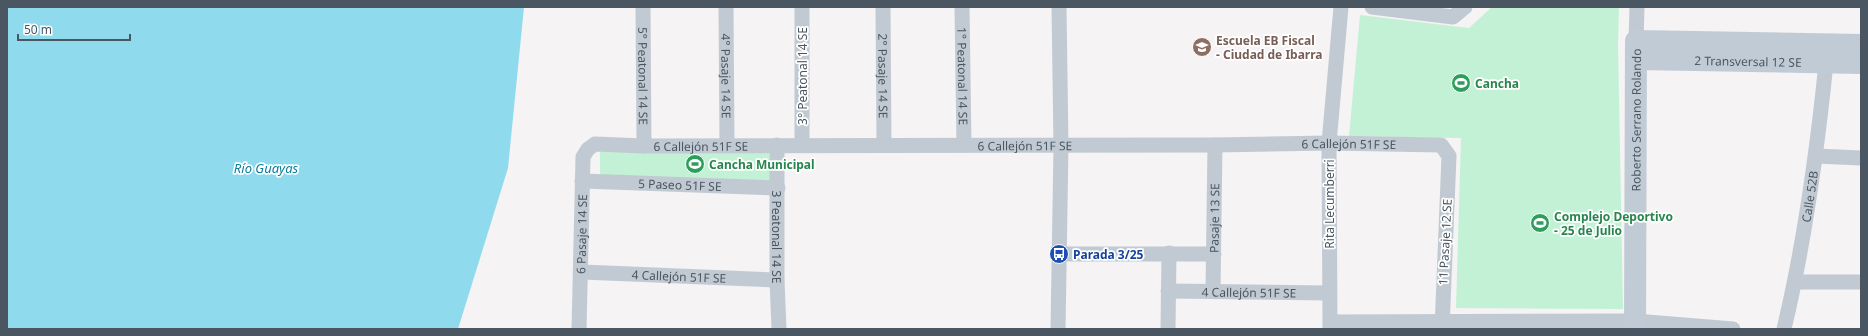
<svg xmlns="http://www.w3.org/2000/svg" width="1868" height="336" font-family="'Noto Sans',sans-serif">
  <rect width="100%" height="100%" fill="#f5f3f3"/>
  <g fill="#c3f1d5">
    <path d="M 1492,7 L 1619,7 L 1618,45 L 1623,309 L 1456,308 L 1461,138 L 1349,136 L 1360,15 L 1469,28 Z"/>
    <path d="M 600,147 L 769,149 L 771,184 L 600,179 Z"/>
  </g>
  <path fill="#90daee" d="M 7,7 L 524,7 L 508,168 L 458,329 L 7,329 Z"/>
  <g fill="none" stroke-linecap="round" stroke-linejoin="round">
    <g stroke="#c1cad2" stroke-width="15">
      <path id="s1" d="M 643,7 L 644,146"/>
      <path id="s2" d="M 726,7 L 727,145"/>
      <path id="s3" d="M 883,7 L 884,145"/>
      <path id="s4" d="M 962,7 L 964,145"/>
      <path d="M 1372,7 L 1453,17 L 1465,7"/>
      <path d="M 1636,41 L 1637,7"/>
      <path id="s5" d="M 777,145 L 777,280 L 779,329"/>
      <path d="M 802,145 L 802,7"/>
      <path d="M 1816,156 L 1861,158"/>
      <path id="s6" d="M 582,181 L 778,188"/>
      <path d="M 1059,254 L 1214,254"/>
      <path id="s7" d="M 582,272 L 777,280"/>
      <path d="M 1795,282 L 1861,282"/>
      <path id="s8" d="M 1168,291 L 1329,293"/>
      <path id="s9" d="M 1213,291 L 1215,145"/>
      <path d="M 1331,322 L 1635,321 L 1733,329"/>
      <path id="s10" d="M 579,329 L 583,157 L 588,149 L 595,144 L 644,146 L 1215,145 L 1329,143 L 1441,145 L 1449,156 L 1442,329"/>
      <path d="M 1058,329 L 1061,146 L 1059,7"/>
      <path d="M 1168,329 L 1169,253"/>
      <path d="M 1330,329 L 1329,143 L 1341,7"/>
      <path id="s11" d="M 1784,329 C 1805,241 1817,152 1826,63"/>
    </g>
    <g stroke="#c1cbd6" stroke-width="22">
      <path id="s12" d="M 1636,59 L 1861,63"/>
      <path id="s13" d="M 1635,329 L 1636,41 L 1861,45"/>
    </g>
  </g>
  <defs>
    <g id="school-disc" transform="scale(1)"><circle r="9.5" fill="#8d6e63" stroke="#fff"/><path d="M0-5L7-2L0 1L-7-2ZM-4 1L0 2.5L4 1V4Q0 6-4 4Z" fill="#fff"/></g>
    <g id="stadium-disc" transform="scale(1)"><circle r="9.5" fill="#2e9e5b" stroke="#fff"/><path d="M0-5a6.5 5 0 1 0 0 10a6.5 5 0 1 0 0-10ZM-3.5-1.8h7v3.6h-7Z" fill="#fff"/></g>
    <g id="bus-disc" transform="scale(1)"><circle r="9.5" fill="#1a4fb4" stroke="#fff"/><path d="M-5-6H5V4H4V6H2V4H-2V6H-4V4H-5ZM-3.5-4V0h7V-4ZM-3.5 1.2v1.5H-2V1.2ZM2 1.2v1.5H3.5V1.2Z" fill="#fff"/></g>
  </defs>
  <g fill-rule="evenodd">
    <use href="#school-disc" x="1202" y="47"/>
    <use href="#stadium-disc" x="1461" y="83"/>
    <use href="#stadium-disc" x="695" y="164"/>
    <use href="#stadium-disc" x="1540" y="223"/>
    <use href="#bus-disc" x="1059" y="254"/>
  </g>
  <g text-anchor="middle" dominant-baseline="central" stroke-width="3.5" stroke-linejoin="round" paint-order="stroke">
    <g font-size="12" font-weight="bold" fill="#785e54" stroke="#fff" text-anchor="start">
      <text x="1216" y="40">Escuela EB Fiscal<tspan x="1216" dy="14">- Ciudad de Ibarra</tspan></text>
    </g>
    <g font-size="12" fill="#4a5661" stroke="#fff">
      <text stroke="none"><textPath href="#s12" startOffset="112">2 Transversal 12 SE</textPath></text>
      <text stroke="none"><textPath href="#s1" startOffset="69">5° Peatonal 14 SE</textPath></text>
      <text stroke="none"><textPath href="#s2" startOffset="69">4° Pasaje 14 SE</textPath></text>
      <text transform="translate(802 76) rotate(-90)">3° Peatonal 14 SE</text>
      <text stroke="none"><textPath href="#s3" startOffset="69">2° Pasaje 14 SE</textPath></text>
      <text stroke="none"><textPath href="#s4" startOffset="69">1° Peatonal 14 SE</textPath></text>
      <text stroke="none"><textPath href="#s13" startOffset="209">Roberto Serrano Rolando</textPath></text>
      <text stroke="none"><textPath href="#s10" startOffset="944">6 Callejón 51F SE</textPath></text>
      <text stroke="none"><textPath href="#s10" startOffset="296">6 Callejón 51F SE</textPath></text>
      <text stroke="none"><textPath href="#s10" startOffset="620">6 Callejón 51F SE</textPath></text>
      <text stroke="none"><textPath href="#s6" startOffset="98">5 Paseo 51F SE</textPath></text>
      <text stroke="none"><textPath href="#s11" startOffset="135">Calle 52B</textPath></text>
      <text transform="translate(1329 204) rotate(-90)">Rita Lecumberri</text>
      <text stroke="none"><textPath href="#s9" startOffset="73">Pasaje 13 SE</textPath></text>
      <text stroke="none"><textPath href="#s10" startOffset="95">6 Pasaje 14 SE</textPath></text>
      <text stroke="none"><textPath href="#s5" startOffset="92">3 Peatonal 14 SE</textPath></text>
      <text transform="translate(1445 242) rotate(-87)">11 Pasaje 12 SE</text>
      <text stroke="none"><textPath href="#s7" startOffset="97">4 Callejón 51F SE</textPath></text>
      <text stroke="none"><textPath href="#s8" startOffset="81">4 Callejón 51F SE</textPath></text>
    </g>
    <g font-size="12" font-weight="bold" fill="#27864d" stroke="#fff" text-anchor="start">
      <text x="1475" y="83">Cancha</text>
      <text x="709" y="164">Cancha Municipal</text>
      <text x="1554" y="216">Complejo Deportivo<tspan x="1554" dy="14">- 25 de Julio</tspan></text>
    </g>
    <g font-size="12" font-weight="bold" fill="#164399" stroke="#fff" text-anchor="start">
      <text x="1073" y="254">Parada 3/25</text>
    </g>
    <g font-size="13" font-style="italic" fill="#0c7c9b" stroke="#fff">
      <text x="266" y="168">Río Guayas</text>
    </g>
  </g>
  <rect width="1868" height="336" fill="none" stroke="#4a5661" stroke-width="16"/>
  <path d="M18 34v6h112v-6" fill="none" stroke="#4a5661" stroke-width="2"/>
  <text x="24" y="34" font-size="12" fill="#4a5661" stroke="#ffffff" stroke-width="3" paint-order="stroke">50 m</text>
</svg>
